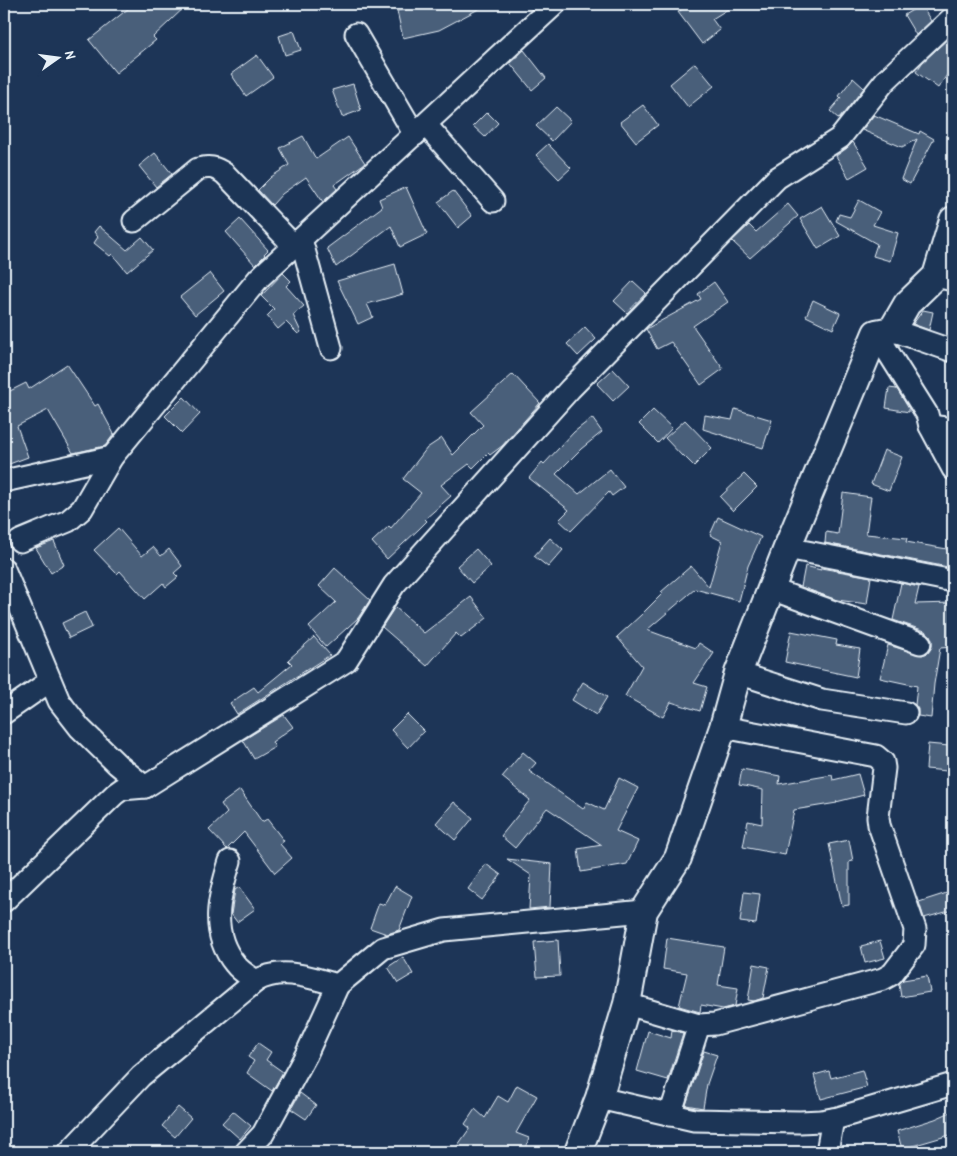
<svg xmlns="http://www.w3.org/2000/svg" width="957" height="1156" font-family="'Patrick Hand',sans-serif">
  <rect width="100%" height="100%" fill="#1d3557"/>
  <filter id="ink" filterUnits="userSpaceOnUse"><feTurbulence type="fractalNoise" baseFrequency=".02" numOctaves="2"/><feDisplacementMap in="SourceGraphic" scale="10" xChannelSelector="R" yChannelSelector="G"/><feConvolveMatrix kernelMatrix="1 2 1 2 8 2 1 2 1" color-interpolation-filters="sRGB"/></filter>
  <g filter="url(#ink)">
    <g fill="#495e7a" stroke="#e8f1f8">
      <path d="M 134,4 L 188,4 L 153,37 L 156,40 L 116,73 L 89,40 Z"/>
      <path d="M 428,4 L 488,4 L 439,30 L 403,38 L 397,11 Z"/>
      <path d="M 690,4 L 736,4 L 712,19 L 720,30 L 702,44 L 678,12 Z"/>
      <path d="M 921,5 L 931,21 L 916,35 L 904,15 Z"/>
      <path d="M 294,31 L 301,50 L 285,55 L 279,36 Z"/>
      <path d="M 953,34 L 953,66 L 938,88 L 916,72 L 922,63 Z"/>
      <path d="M 524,50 L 546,78 L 532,90 L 510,63 Z"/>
      <path d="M 257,55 L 273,77 L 246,96 L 231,74 Z"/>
      <path d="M 695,63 L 714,86 L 688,107 L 670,84 Z"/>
      <path d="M 853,78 L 864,88 L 839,119 L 830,111 L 841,98 L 839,96 Z"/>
      <path d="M 353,84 L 361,110 L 342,117 L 332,90 Z"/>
      <path d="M 643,105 L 658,125 L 636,142 L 620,122 Z"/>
      <path d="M 556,107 L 571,121 L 552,141 L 536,126 Z"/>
      <path d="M 487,112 L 498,123 L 485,137 L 473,126 Z"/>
      <path d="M 874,115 L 919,134 L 920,131 L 934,139 L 910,184 L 901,179 L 917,139 L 902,147 L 862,130 Z"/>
      <path d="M 303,136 L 316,159 L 348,137 L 365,163 L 334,185 L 337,189 L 323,202 L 306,177 L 282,194 L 272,205 L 258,190 L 271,177 L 289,165 L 280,148 Z"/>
      <path d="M 853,142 L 868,167 L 849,178 L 836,156 L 847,148 Z"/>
      <path d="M 548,144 L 571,168 L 559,179 L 536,155 Z"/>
      <path d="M 155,153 L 172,174 L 156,187 L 139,166 Z"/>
      <path d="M 406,187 L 427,234 L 400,247 L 391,226 L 336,267 L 327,248 L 382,207 L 379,199 Z"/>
      <path d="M 453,191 L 472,216 L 458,228 L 438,202 Z"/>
      <path d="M 859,200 L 880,212 L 873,225 L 898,233 L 890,261 L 873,256 L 877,244 L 836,221 L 839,214 L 850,217 Z"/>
      <path d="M 788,204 L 798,216 L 750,258 L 732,241 L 749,225 L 756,232 Z"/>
      <path d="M 822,206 L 840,236 L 818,249 L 800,219 Z"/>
      <path d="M 240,219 L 268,250 L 264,254 L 265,255 L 255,265 L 226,232 Z"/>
      <path d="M 99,226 L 127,250 L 142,237 L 153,250 L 127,272 L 112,254 L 110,256 L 94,243 L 98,237 L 94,232 Z"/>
      <path d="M 395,264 L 403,294 L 367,304 L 373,317 L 358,324 L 337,281 Z"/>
      <path d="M 210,273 L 224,291 L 195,315 L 180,297 Z"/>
      <path d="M 283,273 L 291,281 L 286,286 L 304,306 L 293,315 L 301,332 L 298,334 L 286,322 L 278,329 L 267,316 L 274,309 L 261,296 Z"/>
      <path d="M 633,281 L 646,293 L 627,313 L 614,301 Z"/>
      <path d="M 714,282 L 728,302 L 693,326 L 723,369 L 701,385 L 671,342 L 657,349 L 646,329 L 701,299 L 698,294 Z"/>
      <path d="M 813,300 L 840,313 L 833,329 L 806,316 Z"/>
      <path d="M 923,310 L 933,312 L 929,330 L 913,324 Z"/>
      <path d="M 585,327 L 596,339 L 578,356 L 567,344 Z"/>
      <path d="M 67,364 L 95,406 L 98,404 L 114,434 L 105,446 L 73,453 L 48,410 L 17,426 L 28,457 L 4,466 L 4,394 L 26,383 L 29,389 Z"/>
      <path d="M 613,369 L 629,386 L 613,401 L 597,384 Z"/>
      <path d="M 513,374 L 540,403 L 502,446 L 490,455 L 488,453 L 473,468 L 469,464 L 441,485 L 451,496 L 425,519 L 427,521 L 419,529 L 387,559 L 372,542 L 389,526 L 391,528 L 421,493 L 403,479 L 427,448 L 442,438 L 453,455 L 483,425 L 471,412 Z"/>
      <path d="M 889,388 L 897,389 L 909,409 L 909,412 L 886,408 Z"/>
      <path d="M 184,397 L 200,414 L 182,433 L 165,416 Z"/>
      <path d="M 735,409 L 772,420 L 763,448 L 703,429 L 705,415 L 732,420 Z"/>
      <path d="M 653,410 L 672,428 L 658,443 L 639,424 Z"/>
      <path d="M 592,418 L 602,432 L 581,449 L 556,474 L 579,494 L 610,469 L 624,487 L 612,496 L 609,492 L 571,531 L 559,520 L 569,510 L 529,478 L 542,462 L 544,464 L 574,432 Z"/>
      <path d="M 685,420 L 712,448 L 694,466 L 683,455 L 682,456 L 665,438 Z"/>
      <path d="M 884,450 L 902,457 L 889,491 L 871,484 Z"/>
      <path d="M 744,474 L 757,487 L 733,511 L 720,497 Z"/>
      <path d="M 843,493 L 871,497 L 866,534 L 907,538 L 906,542 L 953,550 L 953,568 L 825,543 L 826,532 L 838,534 Z"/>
      <path d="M 718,517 L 761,537 L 748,566 L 739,601 L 695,589 L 647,630 L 696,648 L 699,643 L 714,653 L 694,683 L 707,687 L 700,711 L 671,702 L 663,717 L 625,696 L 642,666 L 617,637 L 641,615 L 663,593 L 661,592 L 691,566 L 709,587 L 722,541 L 710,535 Z"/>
      <path d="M 118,528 L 142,556 L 153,547 L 161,556 L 169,549 L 182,566 L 174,573 L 178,577 L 166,587 L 163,583 L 145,599 L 120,571 L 117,574 L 94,550 Z"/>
      <path d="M 550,538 L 563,550 L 548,567 L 534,556 Z"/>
      <path d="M 54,541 L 64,565 L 51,573 L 36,548 Z"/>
      <path d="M 476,549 L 491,566 L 472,583 L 457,566 Z"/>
      <path d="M 805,566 L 821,570 L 821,568 L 871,577 L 867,604 L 837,600 L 801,587 Z"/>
      <path d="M 335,568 L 370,600 L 358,618 L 326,647 L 309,627 L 336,602 L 319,586 Z"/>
      <path d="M 901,583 L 919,587 L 915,604 L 953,603 L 953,647 L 940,648 L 934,684 L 931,718 L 918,716 L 918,709 L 915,705 L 917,686 L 880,678 L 888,645 L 922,655 L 928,653 L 932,647 L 932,640 L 930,635 L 925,631 L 893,620 Z"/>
      <path d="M 471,597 L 487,618 L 461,638 L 456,633 L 427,666 L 382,627 L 395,607 L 424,633 Z"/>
      <path d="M 85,612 L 92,627 L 69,638 L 62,623 Z"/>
      <path d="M 791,631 L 837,640 L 836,645 L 860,649 L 856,677 L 785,662 Z"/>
      <path d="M 314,637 L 330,655 L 237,714 L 230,703 L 254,687 L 258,692 L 292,664 L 288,660 Z"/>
      <path d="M 583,682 L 607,697 L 596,715 L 572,700 Z"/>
      <path d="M 407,714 L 424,731 L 408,748 L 391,730 Z"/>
      <path d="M 284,715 L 293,727 L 272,742 L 275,747 L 254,759 L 243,740 Z"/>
      <path d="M 928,744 L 949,746 L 947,771 L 926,769 Z"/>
      <path d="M 523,752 L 536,763 L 529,771 L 583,809 L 587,802 L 604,810 L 619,778 L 638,788 L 616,831 L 638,841 L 627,864 L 581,872 L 578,849 L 602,845 L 547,808 L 515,848 L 501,836 L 530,800 L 502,777 Z"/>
      <path d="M 742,769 L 780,776 L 779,784 L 832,775 L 833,780 L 858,774 L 864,795 L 836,802 L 837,803 L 794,810 L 785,855 L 743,847 L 748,821 L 762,824 L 763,790 L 739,785 Z"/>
      <path d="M 240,790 L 262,822 L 267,819 L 284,841 L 280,844 L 292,858 L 275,873 L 244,832 L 227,849 L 209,830 L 227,813 L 221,804 Z"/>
      <path d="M 454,802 L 473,818 L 455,840 L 436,823 Z"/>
      <path d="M 849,840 L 853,861 L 849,862 L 849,905 L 842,906 L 829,844 Z"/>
      <path d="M 507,859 L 552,864 L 550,907 L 529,909 L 531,875 Z"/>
      <path d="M 486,864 L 501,875 L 482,900 L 468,889 Z"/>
      <path d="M 395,886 L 412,896 L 399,930 L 387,934 L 370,928 L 379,903 L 385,905 Z"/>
      <path d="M 239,887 L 255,909 L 237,922 L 231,914 L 235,890 Z"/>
      <path d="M 953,891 L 953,910 L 924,918 L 919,902 Z"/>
      <path d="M 744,892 L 760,894 L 756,924 L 740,922 Z"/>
      <path d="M 667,938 L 724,947 L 718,985 L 738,988 L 735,1006 L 723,1009 L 701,1005 L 700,1012 L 679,1006 L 687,973 L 663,969 Z"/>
      <path d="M 558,940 L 560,976 L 537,977 L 534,942 Z"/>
      <path d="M 880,941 L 885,958 L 865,963 L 861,946 Z"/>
      <path d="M 403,957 L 413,974 L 398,983 L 388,967 Z"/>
      <path d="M 754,964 L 769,967 L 763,998 L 754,1001 L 748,1000 Z"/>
      <path d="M 927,976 L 930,992 L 901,997 L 899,984 L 903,980 Z"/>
      <path d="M 672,1030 L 683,1033 L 668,1080 L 637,1071 L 648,1031 L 671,1038 Z"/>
      <path d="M 258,1043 L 271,1052 L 266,1060 L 283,1072 L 272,1091 L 247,1073 L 254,1061 L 248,1057 Z"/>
      <path d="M 704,1051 L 717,1055 L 707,1084 L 703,1108 L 686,1105 Z"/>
      <path d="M 862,1070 L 867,1087 L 821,1099 L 814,1075 L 829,1071 L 831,1078 Z"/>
      <path d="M 517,1085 L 537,1096 L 516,1133 L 529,1138 L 525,1152 L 517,1152 L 506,1149 L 504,1152 L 456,1152 L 460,1146 L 458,1145 L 470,1128 L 465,1124 L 475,1109 L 485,1118 L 498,1096 L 508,1102 Z"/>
      <path d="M 300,1093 L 316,1105 L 306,1119 L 291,1109 Z"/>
      <path d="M 178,1107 L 191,1118 L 175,1137 L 162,1126 Z"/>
      <path d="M 233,1111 L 251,1126 L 240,1139 L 222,1123 Z"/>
      <path d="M 953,1111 L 953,1134 L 902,1149 L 897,1131 L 935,1119 Z"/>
    </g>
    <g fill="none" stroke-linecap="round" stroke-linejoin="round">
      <g stroke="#e8f1f8" stroke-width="25">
        <g id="minor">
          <path d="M 356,34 L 415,135"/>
          <path d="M 426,125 L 493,201"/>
          <path d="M 134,221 L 198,169 C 209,166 215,167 225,174 L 294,246"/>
          <path d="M 301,239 L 331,348"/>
          <path d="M 936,276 L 953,280"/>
          <path d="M 892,330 L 953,351"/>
          <path d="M 876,333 L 927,414 L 930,426 L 953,469"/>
          <path d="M 930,426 L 953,429"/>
          <path d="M 4,481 L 112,457 L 259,278 L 555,4"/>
          <path d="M 20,541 L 68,521 L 82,509 L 112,457"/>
          <path d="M 787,548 L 953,581"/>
          <path d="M 4,569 L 59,701 L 80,728 L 117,764 L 145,787"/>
          <path d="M 771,589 L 920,643"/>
          <path d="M 738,673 L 822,700 L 906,713"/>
          <path d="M 4,713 L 50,681"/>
          <path d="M 230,861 C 219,896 209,932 235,964 C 240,971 249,976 256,981"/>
          <path d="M 4,901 L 115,794 L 122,789 L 145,787 L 346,661 L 394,585 L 570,389 L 777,178 L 840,138 L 885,81 L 953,17"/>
          <path d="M 627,1004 L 699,1025 L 715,1024 L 883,979 L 892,974 L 914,945 L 915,929 L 879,825 L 878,817 L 884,768 L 883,762 L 876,756 L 723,727"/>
          <path d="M 599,1098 L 694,1120 L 800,1122 L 821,1121 L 838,1118 L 953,1084"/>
          <path d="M 670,1115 L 699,1025"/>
          <path d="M 69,1152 L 141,1076 L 256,981 C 282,966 311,978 338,985"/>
          <path d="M 246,1152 L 263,1134 L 306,1055 L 338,985 L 383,948 L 444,930 L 644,911"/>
          <path d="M 827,1152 L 833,1119"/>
        </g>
      </g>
      <g stroke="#e8f1f8" stroke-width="30">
        <path id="tertiary" d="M 578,1152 L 599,1098 L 627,1004 L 644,911 L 678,858 L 723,727 L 738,673 L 787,548 L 876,333 L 892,330 L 907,304 L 936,276 L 953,220"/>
      </g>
      <use href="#minor" stroke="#1d3557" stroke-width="21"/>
      <use href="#tertiary" stroke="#1d3557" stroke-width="26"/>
    </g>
  </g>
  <rect width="957" height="1156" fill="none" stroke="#1d3557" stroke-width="20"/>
  <rect x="10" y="10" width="937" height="1136" fill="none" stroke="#e8f1f8" stroke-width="2" filter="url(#ink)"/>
  <g transform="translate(58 58) rotate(76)" stroke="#1d3557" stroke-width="4" paint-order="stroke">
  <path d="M0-4L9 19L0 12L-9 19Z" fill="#e8f1f8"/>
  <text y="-8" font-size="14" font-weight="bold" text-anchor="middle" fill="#e8f1f8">N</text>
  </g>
</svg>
